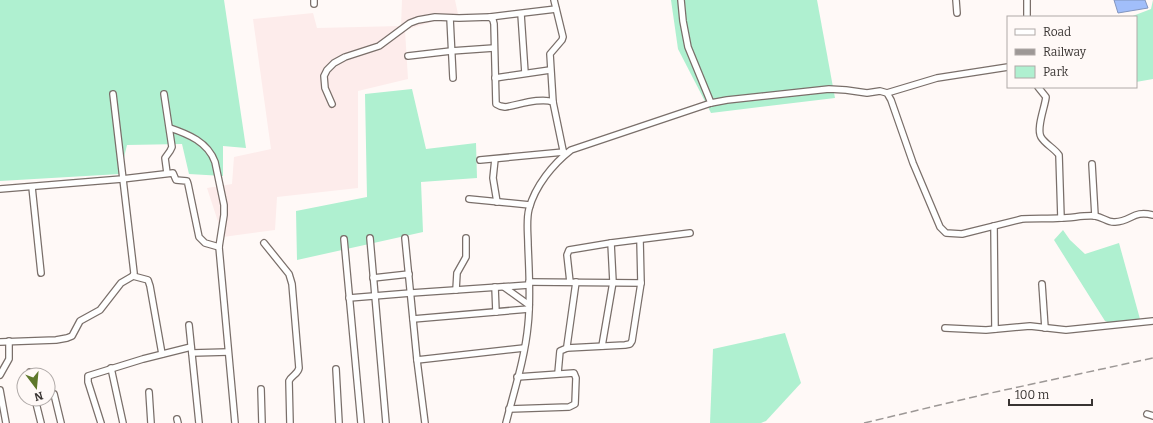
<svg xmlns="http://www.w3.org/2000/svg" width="1153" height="423" font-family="Bitter,serif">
  <rect width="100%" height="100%" fill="#fff9f7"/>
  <path fill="#fdeceb" d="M 402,0 L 455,0 L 458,14 L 405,30 L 408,79 L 358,91 L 358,188 L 277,197 L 275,230 L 223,237 L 207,188 L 232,184 L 234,157 L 271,149 L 253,19 L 313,13 L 317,28 L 401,26 Z"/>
  <g fill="#aff0d0">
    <path d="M 0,0 L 224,0 L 246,148 L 223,146 L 223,176 L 189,174 L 182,144 L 127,145 L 120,174 L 0,181 Z"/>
    <path d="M 671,0 L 817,0 L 835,98 L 711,113 L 678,49 Z"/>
    <path d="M 1153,0 L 1153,79 L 1136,82 L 1136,17 L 1130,17 L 1151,9 Z"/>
    <path d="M 412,89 L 426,149 L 476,143 L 477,178 L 421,182 L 423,232 L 297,260 L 296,211 L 367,197 L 365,94 Z"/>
    <path d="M 1063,230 L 1070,240 L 1085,254 L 1119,243 L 1140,319 L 1113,324 L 1105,321 L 1054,240 Z"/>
    <path d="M 785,333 L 801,383 L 766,421 L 761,423 L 710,423 L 713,349 Z"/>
  </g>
  <path fill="#a1befa" stroke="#8295be" d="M 1114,0 L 1145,0 L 1148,8 L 1118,13 Z"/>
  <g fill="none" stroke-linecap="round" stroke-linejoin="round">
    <g stroke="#7a6f6a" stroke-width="8">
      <g id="street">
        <path d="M 314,0 L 314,4"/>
        <path d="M 681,0 L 683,21 L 688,47 L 711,103"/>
        <path d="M 956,0 L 957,13"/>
        <path d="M 521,14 L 525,73"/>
        <path d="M 490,17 L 556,9"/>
        <path d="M 1027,17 L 1027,0"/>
        <path d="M 450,18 L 453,78"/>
        <path d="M 408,56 L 451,51 L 494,48"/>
        <path d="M 495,78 L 550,70"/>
        <path d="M 1038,87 L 1046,97 C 1045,107 1036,128 1041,137 C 1045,144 1054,148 1059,155 L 1061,218"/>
        <path d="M 887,93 L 937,78 L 1008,67"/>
        <path d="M 164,94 L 172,147 L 170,151 L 165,158 L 167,173"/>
        <path d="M 553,102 L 550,54 L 562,40 L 563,37 L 554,0"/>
        <path d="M 332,104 L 325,88 L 324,76 L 327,70 L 334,63 L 345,57 L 379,46 L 410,23 L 418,20 L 435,17 L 459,18 L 490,17 L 493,20 L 494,24 L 496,104 L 500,106 L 505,107 C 518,105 541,97 553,102 L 564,155"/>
        <path d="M 170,128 C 188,134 208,142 215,162 L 224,205 L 224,215 L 219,247 L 235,423"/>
        <path d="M 495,159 L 493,178 L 497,202"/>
        <path d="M 480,160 L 564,152"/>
        <path d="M 1092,164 L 1095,216"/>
        <path d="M 32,187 L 41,273"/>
        <path d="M 0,189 L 122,179 L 173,173 L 176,180 L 187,181 L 188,184 L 199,237 L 205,243 L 219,247"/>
        <path d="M 469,199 L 530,205"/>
        <path d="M 994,226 L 995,329"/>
        <path d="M 370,238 L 386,423"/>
        <path d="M 405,238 L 417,360 L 524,348"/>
        <path d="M 344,239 L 361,423"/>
        <path d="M 264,243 L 289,274 L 292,284 L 299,368 C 298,374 292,375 289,381 L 290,423"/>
        <path d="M 133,276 L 148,280 L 150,286 L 162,354"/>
        <path d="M 373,278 L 409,274"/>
        <path d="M 529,282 L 641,283"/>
        <path d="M 570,282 L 567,255 L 569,250 L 611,243 L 690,233"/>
        <path d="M 1042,284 L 1045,328"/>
        <path d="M 495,287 L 496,312"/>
        <path d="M 504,287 L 529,305"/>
        <path d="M 456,290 L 457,273 L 466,257 L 466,238"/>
        <path d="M 349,298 L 411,293 L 529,285"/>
        <path d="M 413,319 L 529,309"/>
        <path d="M 189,325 L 199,423"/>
        <path d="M 945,328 L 986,330 L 1030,326 L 1066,330 L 1153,321"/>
        <path d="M 0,342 L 56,340 L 67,338 L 72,336 L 80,321 L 100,310 L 121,283 L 133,276 L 134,273 L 113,94"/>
        <path d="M 602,346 L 613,282 L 611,243"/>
        <path d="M 567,348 L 625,345 L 630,344 L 632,341 L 641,283 L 640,240"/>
        <path d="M 192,353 L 228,352"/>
        <path d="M 417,360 L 425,423"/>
        <path d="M 111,368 L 123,423"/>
        <path d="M 336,369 L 339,423"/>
        <path d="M 30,372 L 30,375"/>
        <path d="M 558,373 L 560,351 L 567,348 L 567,346 L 576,282"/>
        <path d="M 0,375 L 9,359 L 9,341"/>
        <path d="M 261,389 L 262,423"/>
        <path d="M 0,390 L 6,423"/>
        <path d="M 149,392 L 151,423"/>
        <path d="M 54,394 L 61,423"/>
        <path d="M 35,399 L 41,423"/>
        <path d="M 509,409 L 569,407 L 575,404 L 576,378 L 574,373 L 517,377"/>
        <path d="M 1147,414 L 1153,416"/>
        <path d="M 177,419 L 178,423"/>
        <path d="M 101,423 L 88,382 L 88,376 L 143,359 L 191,347"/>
        <path d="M 506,423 C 514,391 525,358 528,325 C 531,298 529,272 528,245 C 528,234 526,220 529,209 C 535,186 553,164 571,150 L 711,103 L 727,100 L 829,89 L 846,90 L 867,93 L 880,91 L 887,93 L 891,100 L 913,163 L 940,227 L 946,233 L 962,234 L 1022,219 C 1035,218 1048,219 1061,218 C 1072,218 1084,215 1095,216 C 1103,217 1108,223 1115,222 C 1132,221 1133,210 1153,215"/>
      </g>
    </g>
    <use href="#street" stroke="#fff" stroke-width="5.5"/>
    <path stroke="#9d9896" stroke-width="1.5" stroke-dasharray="8 4" stroke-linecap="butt" d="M 864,423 L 986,394 L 1153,358"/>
  </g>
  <rect x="1007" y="16" width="130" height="72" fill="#fff9f7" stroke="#b0aaa8"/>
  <rect x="1015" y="29" width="20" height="6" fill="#ffffff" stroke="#b0aaa8"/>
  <text x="1043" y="36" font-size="12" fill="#393432">Road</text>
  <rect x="1015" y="49" width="20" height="6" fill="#9d9896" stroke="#b0aaa8"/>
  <text x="1043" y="56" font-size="12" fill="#393432">Railway</text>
  <rect x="1015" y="66" width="20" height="12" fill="#aff0d0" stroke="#b0aaa8"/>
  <text x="1043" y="76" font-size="12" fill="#393432">Park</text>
  <g transform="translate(36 387) rotate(164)"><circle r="19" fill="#fff9f7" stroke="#b0aaa8"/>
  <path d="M0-3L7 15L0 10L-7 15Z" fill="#5e782b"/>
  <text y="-6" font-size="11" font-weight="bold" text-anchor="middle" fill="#393432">N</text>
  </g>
  <path d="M1009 399v6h83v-6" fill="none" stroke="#393432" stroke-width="2"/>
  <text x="1015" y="399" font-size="12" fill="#393432" stroke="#fff9f7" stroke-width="3" paint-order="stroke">100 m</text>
</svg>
